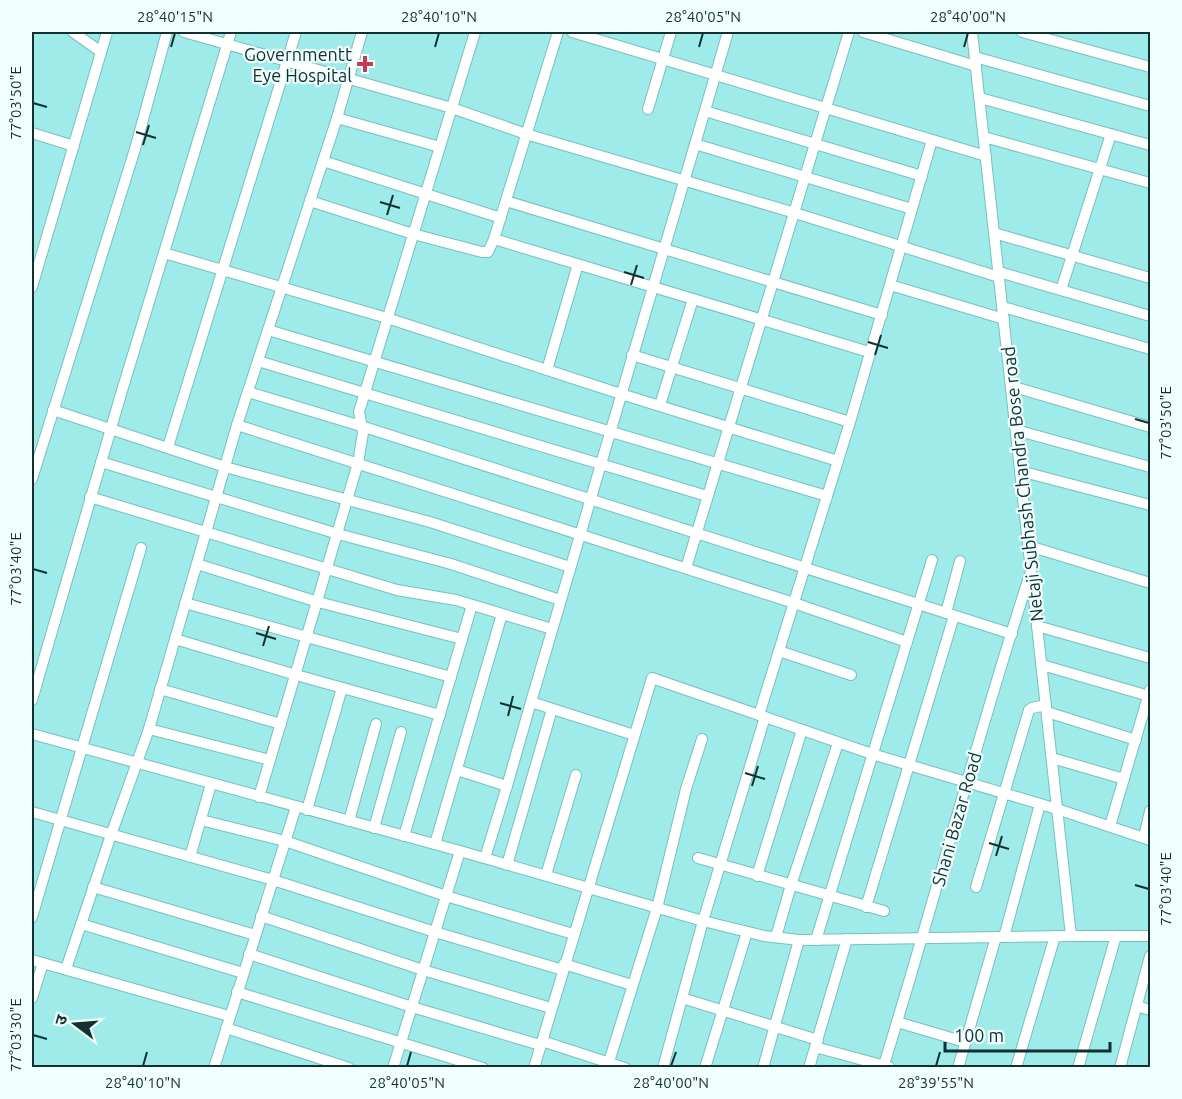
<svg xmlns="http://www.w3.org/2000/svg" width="1182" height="1099" font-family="Ubuntu,'Noto Sans Devanagari',sans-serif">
  <rect width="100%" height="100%" fill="#9eebe9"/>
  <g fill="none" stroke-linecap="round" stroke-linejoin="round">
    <g stroke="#75c1bf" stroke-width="12">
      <g id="minor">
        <path d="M 73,32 L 101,52"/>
        <path d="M 184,32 L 452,108 L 526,134 L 795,213 L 999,277"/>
        <path d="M 572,32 L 986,156"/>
        <path d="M 863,32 L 976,66"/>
        <path d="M 972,32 L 1071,936"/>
        <path d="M 1022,32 L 1150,67"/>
        <path d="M 975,57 L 1150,106"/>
        <path d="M 980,98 L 1150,145"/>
        <path d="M 648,109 L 671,32"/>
        <path d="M 705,111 L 922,176"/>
        <path d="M 337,118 L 440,147"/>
        <path d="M 32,133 L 74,146"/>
        <path d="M 984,137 L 1150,183"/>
        <path d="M 695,144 L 912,209"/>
        <path d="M 323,161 L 501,218"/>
        <path d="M 310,201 L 413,234 L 482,252 L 488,252 L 494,239 L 558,32"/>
        <path d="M 506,201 L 882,315"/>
        <path d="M 994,233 L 1150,278"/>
        <path d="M 494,239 L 869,352"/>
        <path d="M 164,253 L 387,318 L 621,394 L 838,461"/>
        <path d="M 999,272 L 1150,316"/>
        <path d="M 890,285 L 1004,319"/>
        <path d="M 32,287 L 107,32"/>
        <path d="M 1061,290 L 1111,134"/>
        <path d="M 1003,307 L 1150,349"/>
        <path d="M 268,330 L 827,496"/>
        <path d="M 632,355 L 850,422"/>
        <path d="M 258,361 L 707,496"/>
        <path d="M 547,370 L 578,264"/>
        <path d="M 1011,386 L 1150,427"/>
        <path d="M 248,392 L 361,426 L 1012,634"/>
        <path d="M 660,405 L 693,299"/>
        <path d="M 53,410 L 225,467 L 430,522 L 570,567"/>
        <path d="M 237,425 L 794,603 L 907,642"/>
        <path d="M 1016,430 L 1150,467"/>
        <path d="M 168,447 L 296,32"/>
        <path d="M 101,462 L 338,534 L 451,564 L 560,600"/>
        <path d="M 1020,471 L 1150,505"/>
        <path d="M 32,479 L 135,149 L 167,32"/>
        <path d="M 90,497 L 397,590 L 456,600 L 552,629"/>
        <path d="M 1029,546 L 1150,583"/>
        <path d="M 197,564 L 318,602 L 462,639"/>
        <path d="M 686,568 L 849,32"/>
        <path d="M 185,603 L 451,677"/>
        <path d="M 946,613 L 960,561"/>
        <path d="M 1037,626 L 1150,658"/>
        <path d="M 175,639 L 296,675 L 440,715"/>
        <path d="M 779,651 L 851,675"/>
        <path d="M 1042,665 L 1149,696"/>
        <path d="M 160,689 L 281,724"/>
        <path d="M 32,700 L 121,394 L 231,32"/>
        <path d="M 1047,712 L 1136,740"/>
        <path d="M 759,715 L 850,422 L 932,140"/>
        <path d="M 149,729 L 270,760"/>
        <path d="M 32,734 L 460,851 L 703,921 L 764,936 L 799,940 L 1071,936 L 1150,936"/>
        <path d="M 634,735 L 531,702 L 728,32"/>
        <path d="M 1052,758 L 1124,779"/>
        <path d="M 457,770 L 507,786 L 531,702"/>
        <path d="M 259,797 L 358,463 L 363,433 L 359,412 L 475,32"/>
        <path d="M 307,810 L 342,688"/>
        <path d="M 32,812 L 273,880 L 435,932 L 563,970"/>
        <path d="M 201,820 L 285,841 L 446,896 L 573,934"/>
        <path d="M 349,821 L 376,724"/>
        <path d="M 1110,826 L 1150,690"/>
        <path d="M 374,828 L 401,732"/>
        <path d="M 404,836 L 472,605"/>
        <path d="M 1144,837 L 1150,811"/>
        <path d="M 435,844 L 502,614"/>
        <path d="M 190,857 L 211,784"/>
        <path d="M 485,858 L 507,786"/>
        <path d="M 698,858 L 884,911"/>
        <path d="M 507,865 L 552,709"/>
        <path d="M 546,875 L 576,775"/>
        <path d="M 757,876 L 802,730"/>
        <path d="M 93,887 L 255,935"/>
        <path d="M 976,887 L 1029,710 L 1032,708 L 1046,705"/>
        <path d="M 866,907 L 954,616"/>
        <path d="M 261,916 L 423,970 L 551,1008"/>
        <path d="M 32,917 L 141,548"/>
        <path d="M 81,924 L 243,973"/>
        <path d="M 776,937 L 791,885 L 838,743"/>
        <path d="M 1004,937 L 1040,804"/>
        <path d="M 816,940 L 932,560"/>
        <path d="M 249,954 L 412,1007 L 540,1045"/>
        <path d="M 32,960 L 229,1016"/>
        <path d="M 564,964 L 632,985"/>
        <path d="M 66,969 L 111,835 L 149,729 L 237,425 L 337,118 L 362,32"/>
        <path d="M 237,992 L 483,1068"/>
        <path d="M 32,998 L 43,963"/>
        <path d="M 682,998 L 818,1040"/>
        <path d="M 1137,1006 L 1150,1010"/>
        <path d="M 897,1022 L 965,1042"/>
        <path d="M 226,1028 L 349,1068"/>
        <path d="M 542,1041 L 625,1068"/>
        <path d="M 815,1047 L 889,1067"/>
        <path d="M 214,1068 L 296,807"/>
        <path d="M 393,1068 L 460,851"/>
        <path d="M 534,1068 L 652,678 L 872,754 L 1057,809 L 1150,840"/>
        <path d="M 607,1068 L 657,908 L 686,789 L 702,739"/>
        <path d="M 663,1068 L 703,921 L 765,717"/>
        <path d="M 705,1068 L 747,932"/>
        <path d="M 763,1068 L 799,940"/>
        <path d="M 809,1068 L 847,939"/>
        <path d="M 883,1068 C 934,903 977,737 1030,574"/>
        <path d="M 958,1068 L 996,937"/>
        <path d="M 1016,1068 L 1055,936"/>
        <path d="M 1078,1068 L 1116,936"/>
        <path d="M 1120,1068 L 1150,956"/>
      </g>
    </g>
    <use href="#minor" stroke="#fff" stroke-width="10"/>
  </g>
  <path fill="none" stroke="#113130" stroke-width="2" d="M 171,47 L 175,33M 435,47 L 439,33M 699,47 L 703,33M 964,47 L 968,33M 33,103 L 47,107M 136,132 L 156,138M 143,145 L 149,125M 380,202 L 400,208M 387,215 L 393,195M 624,272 L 644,278M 631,285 L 637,265M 868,342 L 888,348M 875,355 L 881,335M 1135,419 L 1149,423M 33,569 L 47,573M 256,633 L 276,639M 263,646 L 269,626M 500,703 L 521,709M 508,716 L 513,696M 745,773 L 765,779M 752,786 L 758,766M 989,843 L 1009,849M 996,856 L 1002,836M 1135,885 L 1149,889M 33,1035 L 47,1039M 143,1066 L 147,1052M 407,1066 L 411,1052M 671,1066 L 676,1052M 936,1066 L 940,1052"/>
  <path fill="#ca3a56" stroke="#f0fffe" stroke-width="2" d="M362 55h6v6h6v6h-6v6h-6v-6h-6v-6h6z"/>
  <g text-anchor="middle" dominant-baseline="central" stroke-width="4.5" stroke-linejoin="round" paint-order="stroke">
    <g font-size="18" fill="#113130" stroke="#f0fffe" text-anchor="end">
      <text x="352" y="54">Governmentt<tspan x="352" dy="21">Eye Hospital</tspan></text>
    </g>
    <g font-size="18" fill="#113130" stroke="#f0fffe">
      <text transform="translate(1022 484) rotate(-96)">Netaji Subhash Chandra Bose road</text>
      <text transform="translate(956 819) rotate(-74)">Shani Bazar Road</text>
    </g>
  </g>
  <rect width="1182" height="1099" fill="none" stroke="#f0fffe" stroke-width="66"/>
  <g transform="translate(75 1024) rotate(286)" stroke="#f0fffe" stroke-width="4.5" paint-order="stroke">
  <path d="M0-4.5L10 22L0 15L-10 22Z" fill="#113130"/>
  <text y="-9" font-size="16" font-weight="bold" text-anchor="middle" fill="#113130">उ</text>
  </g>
  <path d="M945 1042v9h165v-9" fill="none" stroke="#113130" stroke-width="3"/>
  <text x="954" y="1042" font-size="18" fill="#113130" stroke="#f0fffe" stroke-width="4.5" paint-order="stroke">100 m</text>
  <rect x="33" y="33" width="1116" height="1033" fill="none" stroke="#113130" stroke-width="2"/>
  <g font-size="15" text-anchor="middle" fill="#113130">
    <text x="175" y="22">28°40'15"N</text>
    <text x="439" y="22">28°40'10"N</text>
    <text x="703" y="22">28°40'05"N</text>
    <text x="968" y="22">28°40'00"N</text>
    <text transform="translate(16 103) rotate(-90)" y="5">77°03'50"E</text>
    <text transform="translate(1166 423) rotate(-90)" y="5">77°03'50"E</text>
    <text transform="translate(16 569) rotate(-90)" y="5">77°03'40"E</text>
    <text transform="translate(1166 889) rotate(-90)" y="5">77°03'40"E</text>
    <text transform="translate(16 1035) rotate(-90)" y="5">77°03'30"E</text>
    <text x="143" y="1088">28°40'10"N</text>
    <text x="407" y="1088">28°40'05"N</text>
    <text x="671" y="1088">28°40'00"N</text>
    <text x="936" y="1088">28°39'55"N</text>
  </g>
</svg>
